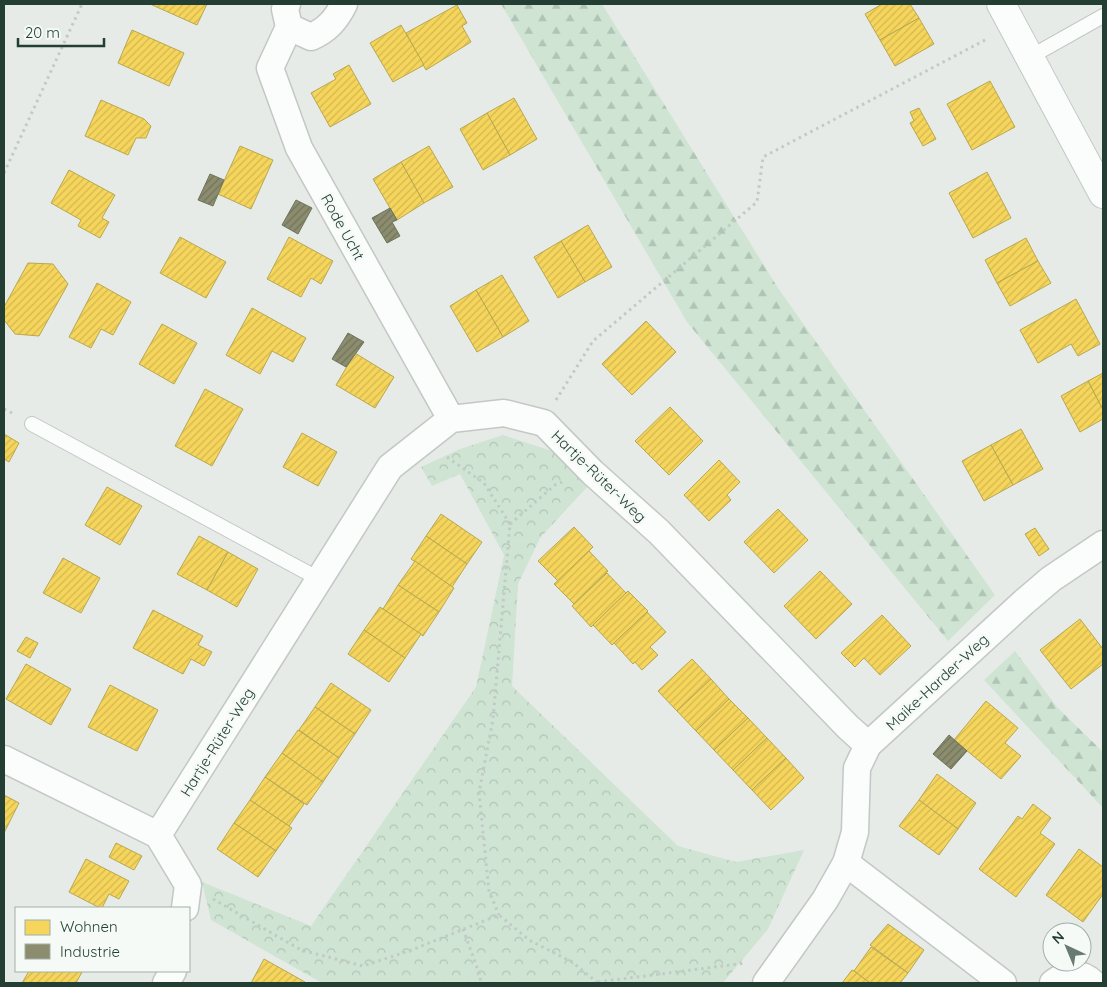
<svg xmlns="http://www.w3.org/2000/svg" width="1107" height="987" font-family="Quicksand,sans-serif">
  <defs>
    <pattern id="forest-firs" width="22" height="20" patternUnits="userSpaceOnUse" patternTransform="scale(1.25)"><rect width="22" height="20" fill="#cfe4d3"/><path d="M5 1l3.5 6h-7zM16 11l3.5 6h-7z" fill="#b1c5b6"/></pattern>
    <pattern id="park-crowns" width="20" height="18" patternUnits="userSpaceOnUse" patternTransform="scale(1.25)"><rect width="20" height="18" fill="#cfe4d3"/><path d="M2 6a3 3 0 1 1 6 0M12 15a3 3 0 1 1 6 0" fill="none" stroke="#b1c5b6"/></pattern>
    <pattern id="homes-hatch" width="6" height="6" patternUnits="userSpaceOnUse" patternTransform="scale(1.25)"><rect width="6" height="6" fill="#f6d55c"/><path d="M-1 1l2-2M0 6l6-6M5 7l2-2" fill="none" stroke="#d3b850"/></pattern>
    <pattern id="industry-hatch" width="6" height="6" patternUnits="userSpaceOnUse" patternTransform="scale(1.25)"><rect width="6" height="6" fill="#8c8c6e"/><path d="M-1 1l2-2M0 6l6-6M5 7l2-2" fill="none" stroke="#72745b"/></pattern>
  </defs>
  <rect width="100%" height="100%" fill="#e6ebe8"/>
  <g fill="url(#forest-firs)">
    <path d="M 501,4 L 602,4 L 778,288 L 995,595 L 948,641 L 687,322 Z"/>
    <path d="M 1015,651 L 1057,707 L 1103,752 L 1103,808 L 984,680 Z"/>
  </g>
  <path fill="url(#park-crowns)" d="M 503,435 L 552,451 L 589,485 L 540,538 L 518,584 L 512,686 L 678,846 L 736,862 L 804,850 L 768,929 L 723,983 L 322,983 L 211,920 L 202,882 L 311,926 L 476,687 L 504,555 L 460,474 L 432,486 L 421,467 L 460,449 Z"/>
  <g fill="url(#homes-hatch)" stroke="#b7a850">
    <path d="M 150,4 L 207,4 L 197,25 Z"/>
    <path d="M 882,4 L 910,4 L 919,18 L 880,40 L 865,14 Z"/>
    <path d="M 457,5 L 467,23 L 462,26 L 471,42 L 426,70 L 406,33 Z"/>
    <path d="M 919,18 L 934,44 L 895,66 L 880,40 Z"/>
    <path d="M 401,25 L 424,65 L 393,82 L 370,43 Z"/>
    <path d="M 132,30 L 184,53 L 169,86 L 118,63 Z"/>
    <path d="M 349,65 L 371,104 L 330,127 L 311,93 L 336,79 L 333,74 Z"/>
    <path d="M 990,81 L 1015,127 L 972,150 L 947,104 Z"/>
    <path d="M 514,98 L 537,139 L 510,155 L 487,113 Z"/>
    <path d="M 101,100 L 144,119 L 151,126 L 146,138 L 136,138 L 128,155 L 85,136 Z"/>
    <path d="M 919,108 L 936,139 L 923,146 L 910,123 L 914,121 L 910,112 Z"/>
    <path d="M 487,113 L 510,155 L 483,170 L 460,129 Z"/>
    <path d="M 240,146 L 273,160 L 251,209 L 218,194 Z"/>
    <path d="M 429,146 L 453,187 L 424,203 L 401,162 Z"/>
    <path d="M 401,162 L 424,203 L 397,220 L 373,179 Z"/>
    <path d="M 69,170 L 115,195 L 102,218 L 109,222 L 100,238 L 78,226 L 81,220 L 51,203 Z"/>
    <path d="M 987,172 L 1011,218 L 973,238 L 949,193 Z"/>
    <path d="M 588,225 L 612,267 L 585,282 L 561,241 Z"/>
    <path d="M 180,237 L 226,262 L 206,298 L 160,273 Z"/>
    <path d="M 289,237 L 333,261 L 321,284 L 311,278 L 301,297 L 267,279 Z"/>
    <path d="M 1026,238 L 1038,261 L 997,283 L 985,260 Z"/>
    <path d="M 561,241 L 585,282 L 558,298 L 534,257 Z"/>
    <path d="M 1038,261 L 1051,283 L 1010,306 L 997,283 Z"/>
    <path d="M 28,263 L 53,264 L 68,284 L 39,336 L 15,334 L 4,320 L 4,307 Z"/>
    <path d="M 502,275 L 529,321 L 503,337 L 476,290 Z"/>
    <path d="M 97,283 L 131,302 L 113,335 L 101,329 L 91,348 L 69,337 Z"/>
    <path d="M 476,290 L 503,337 L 477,352 L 450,306 Z"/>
    <path d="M 1076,299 L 1100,344 L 1078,356 L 1071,344 L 1038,363 L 1020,330 Z"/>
    <path d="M 252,308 L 306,338 L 293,362 L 272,351 L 260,374 L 226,355 Z"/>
    <path d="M 646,321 L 676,352 L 632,395 L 602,364 Z"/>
    <path d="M 162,324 L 197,343 L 174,384 L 139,364 Z"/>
    <path d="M 355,353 L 394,377 L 375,408 L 336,385 Z"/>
    <path d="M 1103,373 L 1103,410 L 1088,381 Z"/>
    <path d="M 1088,381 L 1103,410 L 1103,419 L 1080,432 L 1061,396 Z"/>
    <path d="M 205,389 L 243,409 L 212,466 L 175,446 Z"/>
    <path d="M 670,407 L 703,441 L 669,475 L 635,441 Z"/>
    <path d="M 1021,429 L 1043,469 L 1013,485 L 991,445 Z"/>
    <path d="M 302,433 L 337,452 L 318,486 L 283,467 Z"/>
    <path d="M 4,434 L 19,443 L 9,462 L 4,459 Z"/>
    <path d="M 991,445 L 1013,485 L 984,501 L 962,461 Z"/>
    <path d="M 719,460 L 740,482 L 727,495 L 731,500 L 709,521 L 684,495 Z"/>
    <path d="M 107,487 L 142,506 L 120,545 L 85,525 Z"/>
    <path d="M 778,509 L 808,540 L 774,573 L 744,542 Z"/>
    <path d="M 441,514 L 482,542 L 467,564 L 426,536 Z"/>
    <path d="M 574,527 L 593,547 L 558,581 L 538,561 Z"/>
    <path d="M 1035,528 L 1049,549 L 1039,556 L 1025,534 Z"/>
    <path d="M 199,536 L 228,552 L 207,590 L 177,574 Z"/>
    <path d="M 426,536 L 467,564 L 452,587 L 411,559 Z"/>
    <path d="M 589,551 L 608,571 L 574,604 L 554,584 Z"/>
    <path d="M 228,552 L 258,569 L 237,607 L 207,590 Z"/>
    <path d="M 63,558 L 100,578 L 81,613 L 43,593 Z"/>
    <path d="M 415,561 L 454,588 L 439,612 L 398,585 Z"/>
    <path d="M 820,571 L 852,604 L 816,639 L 784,606 Z"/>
    <path d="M 607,573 L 626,593 L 591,627 L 572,606 Z"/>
    <path d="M 398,585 L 439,612 L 423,636 L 383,609 Z"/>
    <path d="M 628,591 L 648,611 L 612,645 L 593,625 Z"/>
    <path d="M 380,607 L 421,634 L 405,658 L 364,630 Z"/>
    <path d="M 153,610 L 203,636 L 198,645 L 212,652 L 204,666 L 191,659 L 183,674 L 133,648 Z"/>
    <path d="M 647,612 L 666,632 L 650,647 L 658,655 L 642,670 L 635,662 L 633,664 L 614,643 Z"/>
    <path d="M 882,615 L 911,646 L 880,675 L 864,658 L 855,667 L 841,653 Z"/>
    <path d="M 1080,619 L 1103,649 L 1103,664 L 1071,689 L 1040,650 Z"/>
    <path d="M 364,630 L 405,658 L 389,682 L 348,654 Z"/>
    <path d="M 26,637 L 38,643 L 30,658 L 17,651 Z"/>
    <path d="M 692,659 L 711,679 L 677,711 L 658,691 Z"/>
    <path d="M 26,664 L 71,689 L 51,725 L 6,699 Z"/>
    <path d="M 711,679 L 729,699 L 696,731 L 677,711 Z"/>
    <path d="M 331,683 L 371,710 L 355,734 L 315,707 Z"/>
    <path d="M 110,685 L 158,710 L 137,751 L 88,727 Z"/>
    <path d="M 729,699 L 748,718 L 714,750 L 696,731 Z"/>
    <path d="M 986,701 L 1018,728 L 1005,743 L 1021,756 L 1001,779 L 954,740 Z"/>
    <path d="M 315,707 L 355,734 L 339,758 L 299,730 Z"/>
    <path d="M 748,718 L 767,738 L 733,770 L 714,750 Z"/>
    <path d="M 298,730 L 339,758 L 323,782 L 282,753 Z"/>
    <path d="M 767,738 L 786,758 L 752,790 L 733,770 Z"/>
    <path d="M 282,753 L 323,782 L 307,805 L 265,777 Z"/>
    <path d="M 786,758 L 804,778 L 771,810 L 752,790 Z"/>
    <path d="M 937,774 L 976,803 L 958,829 L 919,800 Z"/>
    <path d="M 265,777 L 304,804 L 289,826 L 250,800 Z"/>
    <path d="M 4,795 L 19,803 L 4,833 Z"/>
    <path d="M 250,800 L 292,828 L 276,851 L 234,823 Z"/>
    <path d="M 919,800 L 958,829 L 939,855 L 899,826 Z"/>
    <path d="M 1033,804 L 1051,818 L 1040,833 L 1055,844 L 1016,897 L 979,869 L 1018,816 L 1022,819 Z"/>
    <path d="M 234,823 L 276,851 L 258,877 L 217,849 Z"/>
    <path d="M 116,843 L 142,856 L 134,870 L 109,857 Z"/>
    <path d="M 1079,849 L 1103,867 L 1103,894 L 1083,922 L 1046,895 Z"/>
    <path d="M 86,859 L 129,881 L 119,899 L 109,894 L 102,908 L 100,908 L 69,892 Z"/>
    <path d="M 888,924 L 924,950 L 908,973 L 870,945 Z"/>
    <path d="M 871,947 L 908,973 L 900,983 L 870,983 L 854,971 Z"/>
    <path d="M 264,959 L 305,982 L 304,983 L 251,983 Z"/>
    <path d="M 852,970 L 854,971 L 870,983 L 842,983 Z"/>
    <path d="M 29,971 L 78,971 L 82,972 L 76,983 L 22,983 Z"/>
  </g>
  <g fill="url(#industry-hatch)" stroke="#6c755c">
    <path d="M 210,174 L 224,180 L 213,206 L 198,200 Z"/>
    <path d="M 296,200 L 312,208 L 298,234 L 282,225 Z"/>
    <path d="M 390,208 L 397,220 L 392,222 L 400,236 L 387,243 L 372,218 Z"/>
    <path d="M 348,333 L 364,342 L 346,367 L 332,359 Z"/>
    <path d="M 949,735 L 967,751 L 951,769 L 933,754 Z"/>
  </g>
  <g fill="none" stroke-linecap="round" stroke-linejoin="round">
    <g stroke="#c3c8c5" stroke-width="16">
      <g id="lane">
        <path d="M 1030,57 L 1103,16"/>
        <path d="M 32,424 L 319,579"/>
      </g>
    </g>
    <g stroke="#c3c8c5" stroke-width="29">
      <g id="street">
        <path d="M 287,4 L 285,9 L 289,27 L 270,68 L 299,148 L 451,419"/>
        <path d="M 289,27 L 311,37 C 327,30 336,20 344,4"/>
        <path d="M 4,759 L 158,835"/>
        <path d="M 846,863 L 1003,983"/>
        <path d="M 185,908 L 188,885 L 158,835 L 390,467 L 451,419 L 504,413 L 544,423 L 592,472 L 659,532 L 848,727 L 868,745"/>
        <path d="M 166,983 L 173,971"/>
        <path d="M 766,983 L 825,900 L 846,863 L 855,832 L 857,768 L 868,745 L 1024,602 L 1051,579 L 1103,544"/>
        <path d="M 1053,983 C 1066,973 1081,971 1093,983"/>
      </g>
    </g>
    <g stroke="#c1c9c5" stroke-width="30">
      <path id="secondary" d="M 1001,4 L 1103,194"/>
    </g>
    <g stroke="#c2cac6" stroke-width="3" stroke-dasharray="2.5 4" stroke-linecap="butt">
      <path d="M 4,173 L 82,4"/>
      <path d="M 556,400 L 593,341 L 757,202 L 763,157 L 987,39"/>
      <path d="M 4,409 L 14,414"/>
      <path d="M 447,457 L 484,483 L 510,524 L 493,719 L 479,793 L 489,891 L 499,915"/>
      <path d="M 510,524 L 555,485 L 562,482"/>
      <path d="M 213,899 L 301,950 L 363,966 L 409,951 L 499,915 L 529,940 L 572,962 L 598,983"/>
      <path d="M 463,929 L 479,973 L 481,983"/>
      <path d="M 598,982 L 746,963"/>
    </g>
    <use href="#lane" stroke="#fbfcfc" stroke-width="14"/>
    <use href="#street" stroke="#fbfcfc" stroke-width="26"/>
    <use href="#secondary" stroke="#fbfcfc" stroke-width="28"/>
  </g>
  <g text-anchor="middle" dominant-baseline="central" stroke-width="5" stroke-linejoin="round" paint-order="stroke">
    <g font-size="15" fill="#233f33" stroke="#f5faf6">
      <text transform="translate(343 227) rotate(61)">Rode Ucht</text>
      <text transform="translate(599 476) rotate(44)">Hartje-Rüter-Weg</text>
      <text transform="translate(937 682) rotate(-43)">Maike-Harder-Weg</text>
      <text transform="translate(217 742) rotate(-58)">Hartje-Rüter-Weg</text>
    </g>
  </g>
  <rect width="1107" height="987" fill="none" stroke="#233f33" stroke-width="10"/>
  <rect x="15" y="907" width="175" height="65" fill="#f5faf6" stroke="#a1afa8"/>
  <rect x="25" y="920" width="25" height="15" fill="#f6d55c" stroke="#a1afa8"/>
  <text x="60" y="932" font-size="15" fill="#233f33">Wohnen</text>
  <rect x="25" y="944" width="25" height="15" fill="#8c8c6e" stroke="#a1afa8"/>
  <text x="60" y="957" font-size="15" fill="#233f33">Industrie</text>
  <g transform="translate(1067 947) rotate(316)"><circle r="24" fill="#f5faf6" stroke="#a1afa8"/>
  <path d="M0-4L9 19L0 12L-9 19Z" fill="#677b72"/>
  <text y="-8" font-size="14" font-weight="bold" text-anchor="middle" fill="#233f33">N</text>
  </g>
  <path d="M18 38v8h86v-8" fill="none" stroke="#233f33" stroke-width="2.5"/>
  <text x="25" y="38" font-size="15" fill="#233f33" stroke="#f5faf6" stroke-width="4" paint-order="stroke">20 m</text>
</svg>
